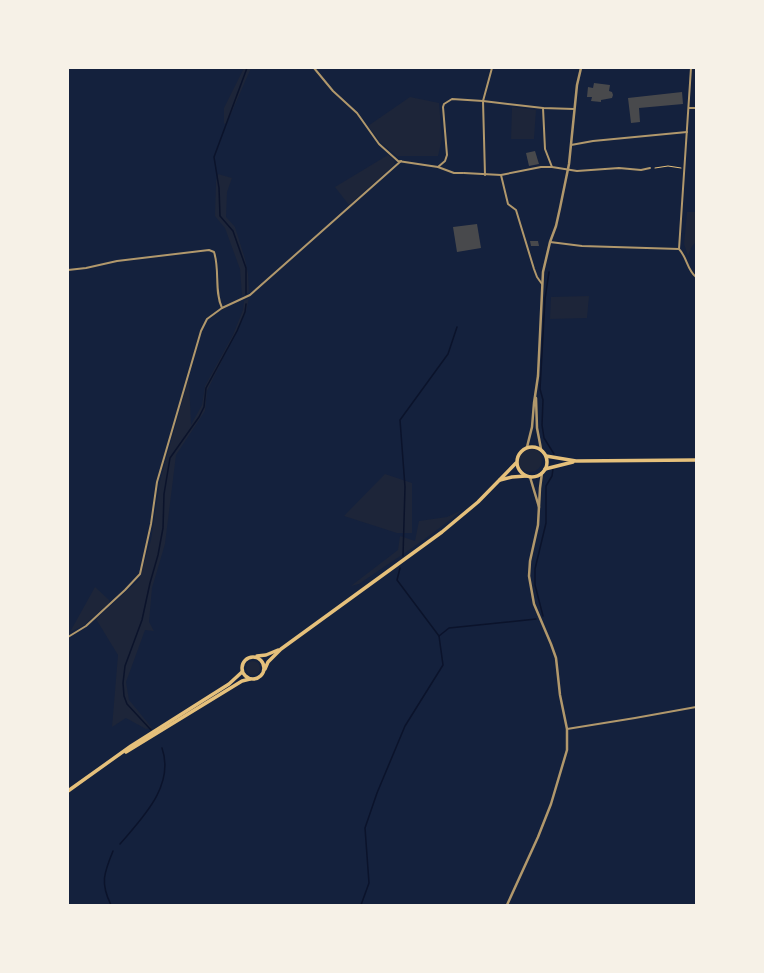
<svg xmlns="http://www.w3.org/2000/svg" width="764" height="973" font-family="'Varela Round',sans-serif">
  <rect width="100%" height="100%" fill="#14213d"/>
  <g fill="#1d2539">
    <path d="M 244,68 L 251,68 L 227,123 L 224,124 L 224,108 Z"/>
    <path d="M 410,97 L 439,103 L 442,139 L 438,156 L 397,156 L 380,142 L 368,126 Z"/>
    <path d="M 512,107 L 536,110 L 534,139 L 511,139 Z"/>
    <path d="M 388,155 L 395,161 L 394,165 L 349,205 L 335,187 Z"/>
    <path d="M 218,174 L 232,178 L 227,192 L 226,217 L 235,227 L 245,259 L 248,274 L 249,292 L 242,296 L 240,269 L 225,228 L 215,216 L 216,182 Z"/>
    <path d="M 687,212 L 696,212 L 696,242 L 692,246 L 688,256 L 684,244 Z"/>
    <path d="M 589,296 L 587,318 L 550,319 L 551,297 Z"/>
    <path d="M 249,298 L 246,312 L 207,391 L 205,411 L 176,455 L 165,544 L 152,588 L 149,622 L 154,631 L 145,630 L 126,682 L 129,700 L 152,728 L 146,729 L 126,718 L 112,727 L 118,655 L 96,619 L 139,580 L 151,540 L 160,481 L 187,384 L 189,378 L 191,425 L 202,405 L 205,386 L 233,335 L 243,310 L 244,301 Z"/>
    <circle cx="530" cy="460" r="12"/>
    <path d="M 385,474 L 412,483 L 412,533 L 397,533 L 344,516 Z"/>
    <path d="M 462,510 C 430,537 394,560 359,584 L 351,586 L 398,550 L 400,536 L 415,541 L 419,521 L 447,517 Z"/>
    <path d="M 95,587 L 109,600 L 109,603 L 84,625 L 70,632 Z"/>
    <circle cx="253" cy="668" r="7"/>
  </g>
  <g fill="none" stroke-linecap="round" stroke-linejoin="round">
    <g stroke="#0b132b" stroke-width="1.5">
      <path d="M 549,272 L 545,299 L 540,389 L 543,400 L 542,425 L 544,438 L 554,454"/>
      <path d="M 246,294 L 246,268 L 233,231 L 220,216 L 219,188 L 214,157 L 247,68"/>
      <path d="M 403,556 L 405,487 L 400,420 L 448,354 L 457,327"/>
      <path d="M 543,616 L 535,585 L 535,569 L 546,523 L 546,486 L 552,476 L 553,469"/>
      <path d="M 439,636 L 449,628 L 536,619"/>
      <path d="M 151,730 L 127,704 L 124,696 L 123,683 L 125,666 L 142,620 L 150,583 L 158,555 L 163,528 L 164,494 L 170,458 L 199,417 L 204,407 L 206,388 L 237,331 L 245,312 L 246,304"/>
      <path d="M 120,844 C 142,818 175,786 162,748"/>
      <path d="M 111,905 C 100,883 104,873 113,851"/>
      <path d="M 361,905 L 369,883 L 365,828 L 377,793 L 405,726 L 443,665 L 439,636 L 397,580 L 400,568"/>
    </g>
  </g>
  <g fill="#48494c">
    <path d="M 594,83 L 610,85 L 609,91 L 612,92 L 613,95 L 612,98 L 601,100 L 601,102 L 591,101 L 592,97 L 587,97 L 588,87 L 593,88 Z"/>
    <path d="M 682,92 L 683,104 L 639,108 L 640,122 L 631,123 L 628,98 Z"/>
    <path d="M 535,151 L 539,164 L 529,166 L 526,153 Z"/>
    <path d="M 477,224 L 481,248 L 457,252 L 453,227 Z"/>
    <path d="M 530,241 L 538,241 L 539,246 L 531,246 Z"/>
  </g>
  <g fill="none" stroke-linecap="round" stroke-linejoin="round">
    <path stroke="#e5c07b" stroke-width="1" d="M 655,168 L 668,166 L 681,168"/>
    <g stroke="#b1986c" stroke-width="2">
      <path d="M 314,68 L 333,91 L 357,113 L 379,144 L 398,161 L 438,167 L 454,173 L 463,173"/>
      <path d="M 543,108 L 545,149 L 552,167 L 577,171 L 619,168 L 641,170 L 650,168"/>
      <path d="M 689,108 L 696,108"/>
      <path d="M 571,145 L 593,141 L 687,132"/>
      <path d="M 438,167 L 445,161 L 447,155 L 443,107 L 444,104 L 452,99 L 483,101 L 543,108 L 574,109"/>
      <path d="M 464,173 L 501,175 L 541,167 L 552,167"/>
      <path d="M 485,175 L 483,101 L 492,68"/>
      <path d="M 501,175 L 508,204 L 516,210 L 534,269 L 537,277 L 542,284"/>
      <path d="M 550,242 L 582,246 L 679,249 C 687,257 687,270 696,277"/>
      <path d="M 679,249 L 691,68"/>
      <path d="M 68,270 L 86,268 L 117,261 L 209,250 L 214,252 C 220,270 214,291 222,308"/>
      <path d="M 68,637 L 86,626 L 125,590 L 140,574 L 151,524 L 157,482 L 201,331 L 207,319 L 222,308 L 250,295 L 401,161"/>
      <path d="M 567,729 L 635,718 L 696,707"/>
    </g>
    <g stroke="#b1986c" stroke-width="2.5">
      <path d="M 536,398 L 537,428 L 541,449"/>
      <path d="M 527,447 L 532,427 L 534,403 L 538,376 L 543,272 L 550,242 L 556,226 L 560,208 L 569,164 L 577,85 L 581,68"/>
      <path d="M 530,477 L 539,507"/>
      <path d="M 507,905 L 538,837 L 551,804 L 567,750 L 567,729 L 560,695 L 556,658 L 551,644 L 534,604 L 529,576 L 530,561 L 538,525 L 540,488 L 542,473"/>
    </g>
    <g stroke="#e5c07b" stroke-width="3.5">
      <circle cx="532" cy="462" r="15"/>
      <path d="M 546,456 L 576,461 L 696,460"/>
      <path d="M 545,469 L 573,462"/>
      <path d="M 500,480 L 512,477 L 526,476"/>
      <path d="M 257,656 L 266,655 L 278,650"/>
      <circle cx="253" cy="668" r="11"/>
      <path d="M 265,669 L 268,662 L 281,649 L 442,532 L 478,502 L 516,463"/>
      <path d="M 126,752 L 242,681 L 250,679"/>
      <path d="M 68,791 L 131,746 L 229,684 L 242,672"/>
    </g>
  </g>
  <rect width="764" height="973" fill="none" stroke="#f6f1e7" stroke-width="138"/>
</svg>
